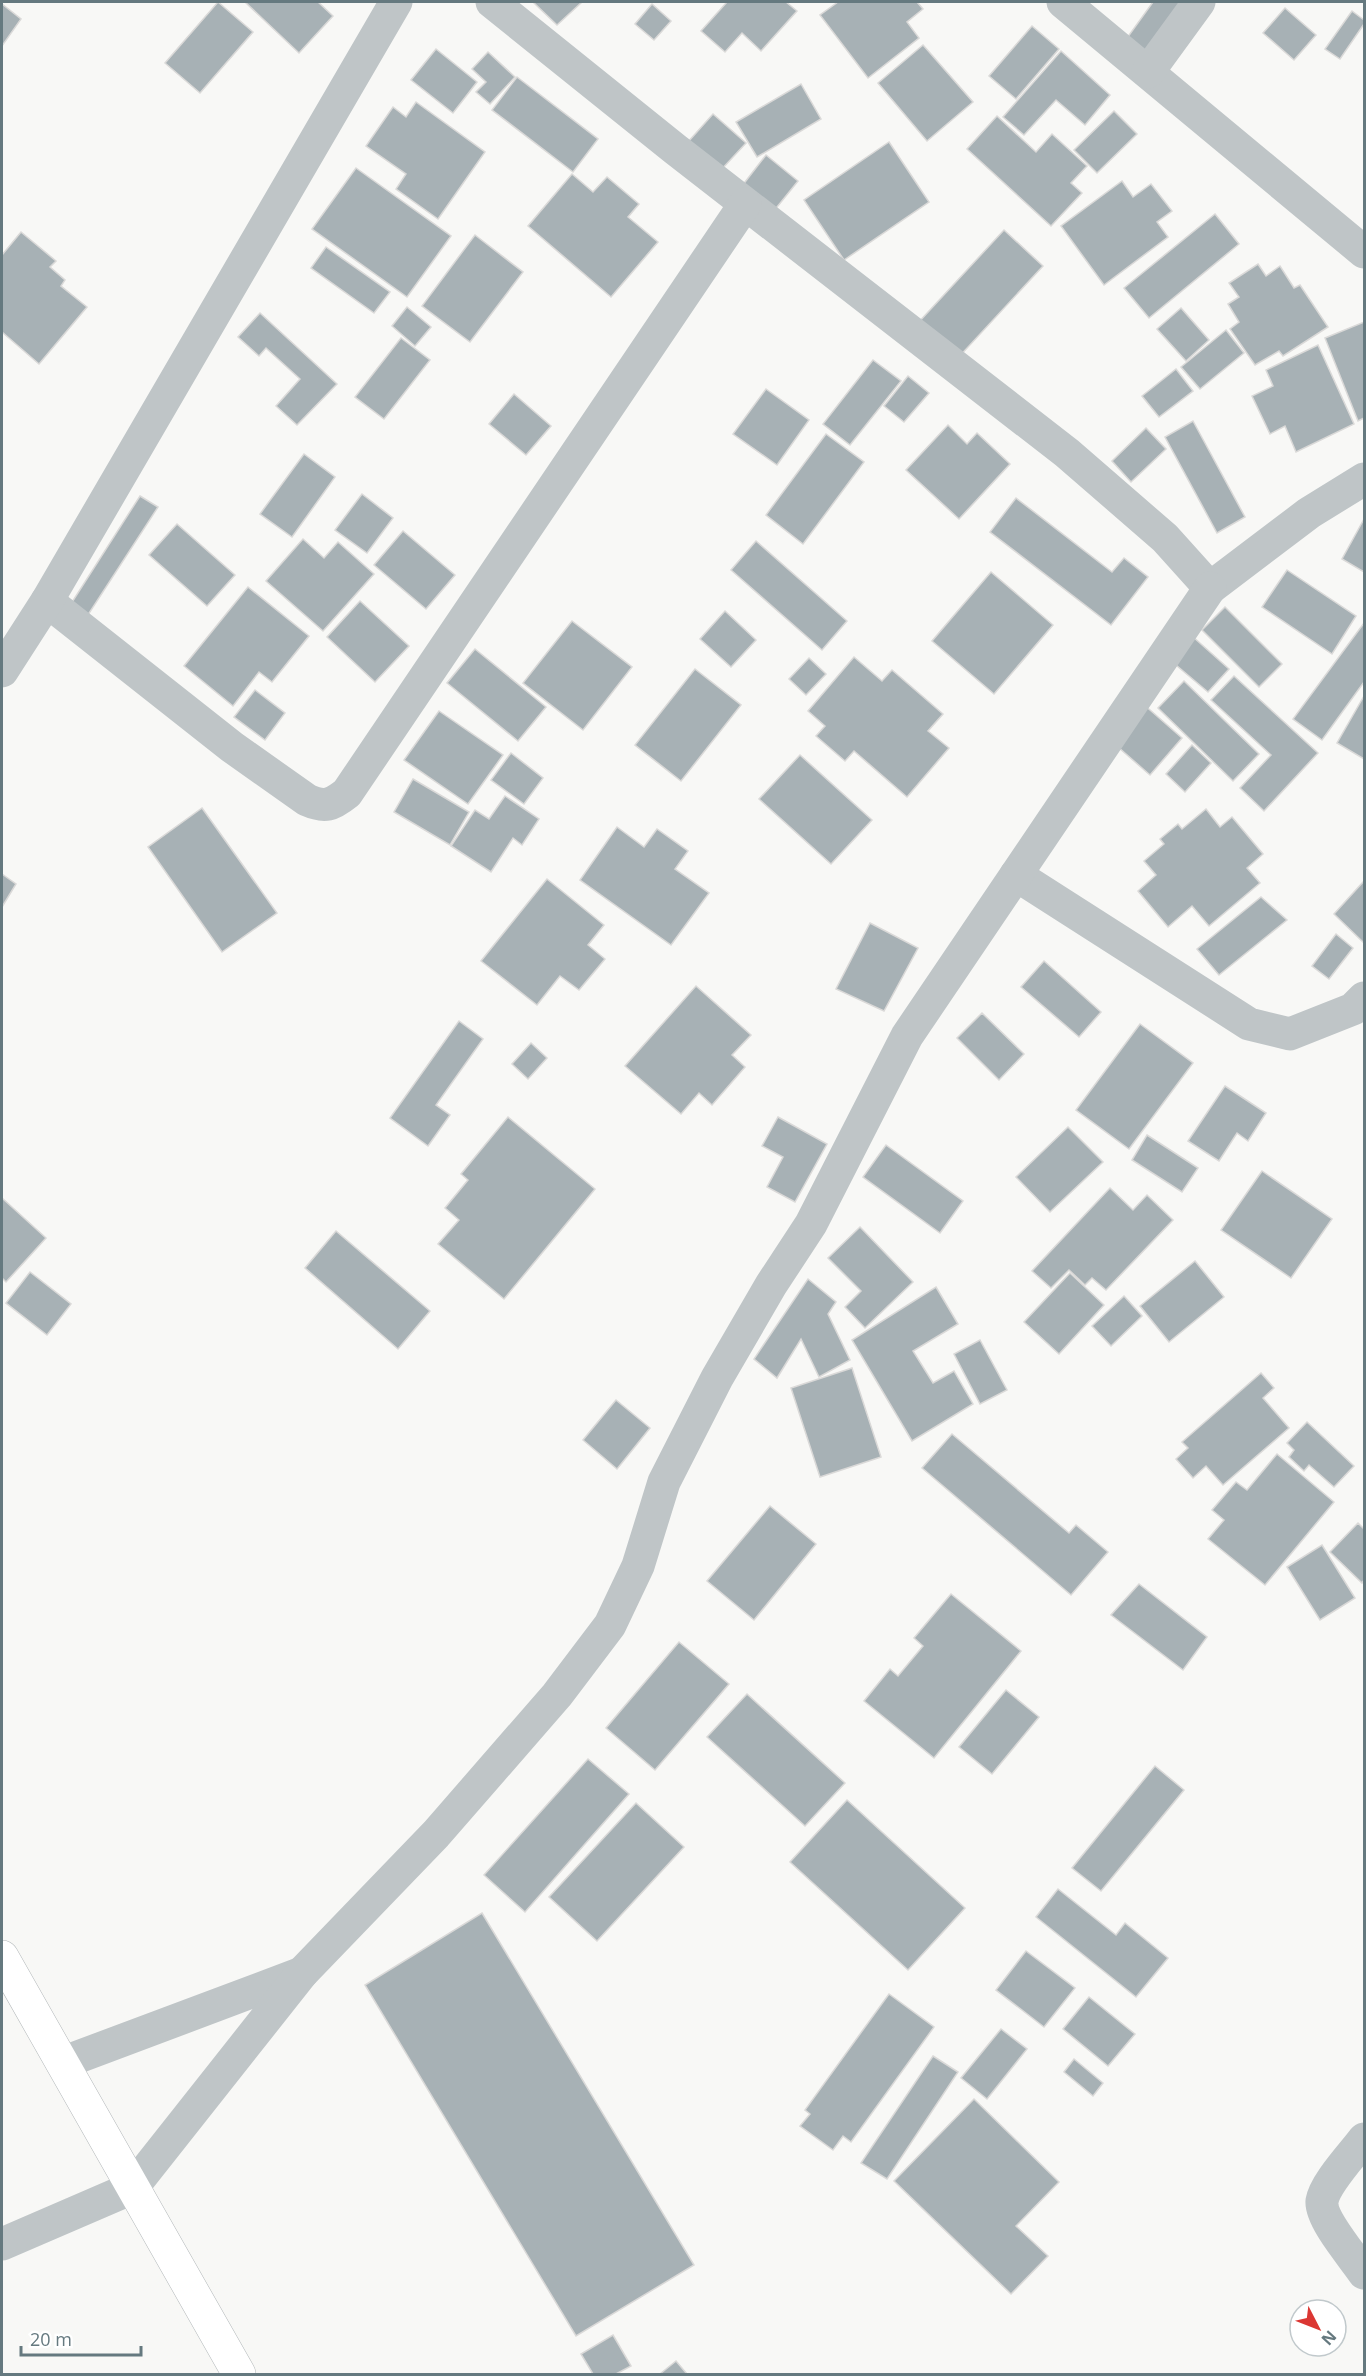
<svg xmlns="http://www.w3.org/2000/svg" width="1366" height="2376" font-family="'Open Sans',sans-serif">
  <rect width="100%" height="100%" fill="#f8f8f6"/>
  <g fill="#a7b1b5" stroke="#dad9d8" stroke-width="1.5">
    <path d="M 218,2 L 253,32 L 200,93 L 165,63 Z"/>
    <path d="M 245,2 L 318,2 L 333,16 L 299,53 Z"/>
    <path d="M 533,2 L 582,2 L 557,25 Z"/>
    <path d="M 727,2 L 786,2 L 797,11 L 761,51 L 742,33 L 725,52 L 701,31 Z"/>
    <path d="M 838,2 L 917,2 L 923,9 L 907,22 L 919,38 L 868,78 L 820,15 Z"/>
    <path d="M 1153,2 L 1183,2 L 1147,52 L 1127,38 Z"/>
    <path d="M 2,4 L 21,19 L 2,46 Z"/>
    <path d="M 652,4 L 671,21 L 654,40 L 635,24 Z"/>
    <path d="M 1285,8 L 1316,35 L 1294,60 L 1263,33 Z"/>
    <path d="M 1352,11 L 1364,20 L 1364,24 L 1340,59 L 1325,49 Z"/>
    <path d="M 1032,26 L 1059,49 L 1016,99 L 989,76 Z"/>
    <path d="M 923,45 L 973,102 L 927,141 L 878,83 Z"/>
    <path d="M 436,49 L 477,82 L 453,113 L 411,80 Z"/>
    <path d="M 1061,51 L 1110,95 L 1085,125 L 1056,100 L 1024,135 L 1003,117 Z"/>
    <path d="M 488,52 L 515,77 L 490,104 L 476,92 L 486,82 L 472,69 Z"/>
    <path d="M 517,77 L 598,139 L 573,172 L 492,110 Z"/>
    <path d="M 801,84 L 821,119 L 757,157 L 736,122 Z"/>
    <path d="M 416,102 L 485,152 L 438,219 L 396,189 L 406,174 L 366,146 L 393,107 L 406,117 Z"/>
    <path d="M 1114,111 L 1137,134 L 1097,173 L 1074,150 Z"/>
    <path d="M 713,114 L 746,143 L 720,171 L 688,142 Z"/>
    <path d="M 997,116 L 1036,152 L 1052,134 L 1087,166 L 1071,183 L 1082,193 L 1051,226 L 967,149 Z"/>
    <path d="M 889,142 L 929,202 L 844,260 L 804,200 Z"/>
    <path d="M 766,155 L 798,181 L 773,212 L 742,186 Z"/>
    <path d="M 356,168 L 451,236 L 407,297 L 312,229 Z"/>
    <path d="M 572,174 L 593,192 L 607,177 L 639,204 L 628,217 L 658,242 L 611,297 L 528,226 Z"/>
    <path d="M 1122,181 L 1133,197 L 1151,184 L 1172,211 L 1157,222 L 1168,237 L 1104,285 L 1061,226 Z"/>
    <path d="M 1215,214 L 1239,244 L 1149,318 L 1124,288 Z"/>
    <path d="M 1004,230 L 1043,266 L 956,360 L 917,324 Z"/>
    <path d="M 21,232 L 56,261 L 50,267 L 65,280 L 61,286 L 87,307 L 39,364 L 2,332 L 2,255 Z"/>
    <path d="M 475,235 L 523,272 L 470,342 L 422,306 Z"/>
    <path d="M 326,247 L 390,292 L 374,313 L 311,268 Z"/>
    <path d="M 1258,264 L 1266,276 L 1280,266 L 1294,288 L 1300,285 L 1328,327 L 1283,356 L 1279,351 L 1255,365 L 1230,329 L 1239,322 L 1228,304 L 1239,297 L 1229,283 Z"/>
    <path d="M 407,307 L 431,327 L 415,346 L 392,326 Z"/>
    <path d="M 1181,308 L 1209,340 L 1186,361 L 1157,329 Z"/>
    <path d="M 260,313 L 337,384 L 297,425 L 276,406 L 300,379 L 266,348 L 259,356 L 238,337 Z"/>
    <path d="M 1364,322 L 1364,418 L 1358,421 L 1325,338 Z"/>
    <path d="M 1226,330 L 1244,353 L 1200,389 L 1181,367 Z"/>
    <path d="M 401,338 L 430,360 L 384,419 L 355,397 Z"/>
    <path d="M 1318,345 L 1354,424 L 1296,452 L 1285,426 L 1270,434 L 1252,396 L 1273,386 L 1266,370 Z"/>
    <path d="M 873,360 L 901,381 L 850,445 L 823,424 Z"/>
    <path d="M 1176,369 L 1193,391 L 1159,417 L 1142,396 Z"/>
    <path d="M 908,376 L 929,393 L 904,422 L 884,406 Z"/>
    <path d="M 766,389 L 809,420 L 777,465 L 733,434 Z"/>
    <path d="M 514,394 L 551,426 L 526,455 L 489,424 Z"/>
    <path d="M 1193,421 L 1245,517 L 1217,533 L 1165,437 Z"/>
    <path d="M 948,425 L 967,444 L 977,433 L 1010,464 L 959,519 L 906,470 Z"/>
    <path d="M 1146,428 L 1166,449 L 1131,482 L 1112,461 Z"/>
    <path d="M 826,434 L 864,462 L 803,544 L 766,515 Z"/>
    <path d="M 304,454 L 335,477 L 292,537 L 260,514 Z"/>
    <path d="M 362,494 L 393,518 L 367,553 L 335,530 Z"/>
    <path d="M 140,496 L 158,507 L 84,621 L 67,610 Z"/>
    <path d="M 1016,498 L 1112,572 L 1124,558 L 1148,577 L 1111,625 L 990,532 Z"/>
    <path d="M 1364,519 L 1364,572 L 1342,559 Z"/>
    <path d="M 177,524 L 235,575 L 207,606 L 149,555 Z"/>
    <path d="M 403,531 L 455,575 L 426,609 L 374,565 Z"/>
    <path d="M 303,539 L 324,558 L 338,542 L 374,574 L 323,631 L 266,581 Z"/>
    <path d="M 756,541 L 847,621 L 822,650 L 731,570 Z"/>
    <path d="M 1287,570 L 1356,616 L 1332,654 L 1262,607 Z"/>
    <path d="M 991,572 L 1053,625 L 994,694 L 932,641 Z"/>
    <path d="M 248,587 L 309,636 L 272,682 L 259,672 L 233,706 L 184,666 Z"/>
    <path d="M 360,601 L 409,646 L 375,682 L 327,637 Z"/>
    <path d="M 1225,607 L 1282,664 L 1259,687 L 1202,630 Z"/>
    <path d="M 725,611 L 756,640 L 731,667 L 700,639 Z"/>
    <path d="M 572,621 L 632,667 L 583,730 L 523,683 Z"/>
    <path d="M 1364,623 L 1364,682 L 1322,740 L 1293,719 Z"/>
    <path d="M 1192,636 L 1229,669 L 1208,692 L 1170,660 Z"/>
    <path d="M 475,649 L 546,707 L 518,741 L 447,683 Z"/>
    <path d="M 854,657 L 882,681 L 892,670 L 943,714 L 928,731 L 949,748 L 907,797 L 854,751 L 845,761 L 816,736 L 825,726 L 808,711 Z"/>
    <path d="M 809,658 L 826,674 L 806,695 L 789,679 Z"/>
    <path d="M 695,669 L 741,705 L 681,781 L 635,745 Z"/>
    <path d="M 1234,676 L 1318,753 L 1264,811 L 1240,788 L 1271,755 L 1211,700 Z"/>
    <path d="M 1184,681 L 1259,754 L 1233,781 L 1158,708 Z"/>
    <path d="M 255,690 L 285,713 L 265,740 L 234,717 Z"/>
    <path d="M 1364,696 L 1364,759 L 1337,743 Z"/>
    <path d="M 1142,703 L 1182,738 L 1150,775 L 1110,740 Z"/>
    <path d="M 439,711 L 503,755 L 468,804 L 404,760 Z"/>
    <path d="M 1192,745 L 1211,763 L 1185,792 L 1166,774 Z"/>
    <path d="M 511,753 L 543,778 L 524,804 L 491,780 Z"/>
    <path d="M 800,755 L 872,820 L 831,864 L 759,799 Z"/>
    <path d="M 413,779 L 469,812 L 450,845 L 394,812 Z"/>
    <path d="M 505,796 L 539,819 L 522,845 L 513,838 L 491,872 L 451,846 L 475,810 L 489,819 Z"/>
    <path d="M 202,808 L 277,913 L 222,952 L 148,847 Z"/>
    <path d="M 1206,809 L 1220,827 L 1232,817 L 1263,854 L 1247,868 L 1260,883 L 1209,926 L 1192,906 L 1168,927 L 1138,891 L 1156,875 L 1144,861 L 1164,844 L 1160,839 L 1178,824 L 1182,829 Z"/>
    <path d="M 617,827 L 644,847 L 657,829 L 688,851 L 675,869 L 709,893 L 671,945 L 580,880 Z"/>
    <path d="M 2,874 L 16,884 L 2,907 Z"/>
    <path d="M 547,879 L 604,925 L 588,945 L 605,959 L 579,990 L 560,976 L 537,1005 L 481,961 Z"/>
    <path d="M 1364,881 L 1364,943 L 1334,914 Z"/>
    <path d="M 1261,897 L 1287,920 L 1219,975 L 1197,949 Z"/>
    <path d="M 870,923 L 918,948 L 884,1011 L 836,989 Z"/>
    <path d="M 1336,934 L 1353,948 L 1329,979 L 1312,966 Z"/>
    <path d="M 1044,961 L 1101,1012 L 1079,1037 L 1021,987 Z"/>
    <path d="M 696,986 L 751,1035 L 732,1055 L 745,1067 L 712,1105 L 699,1093 L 681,1114 L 625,1066 Z"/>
    <path d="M 982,1013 L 1024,1054 L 999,1080 L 957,1038 Z"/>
    <path d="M 459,1021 L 483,1039 L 436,1105 L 450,1115 L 428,1146 L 390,1118 Z"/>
    <path d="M 1140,1024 L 1193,1063 L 1129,1149 L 1076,1110 Z"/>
    <path d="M 531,1043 L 547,1058 L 528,1079 L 512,1064 Z"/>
    <path d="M 1225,1086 L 1266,1113 L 1248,1141 L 1237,1133 L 1219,1161 L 1188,1141 Z"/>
    <path d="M 508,1117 L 595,1189 L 504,1299 L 438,1244 L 459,1220 L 445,1208 L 468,1180 L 461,1174 Z"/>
    <path d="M 778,1117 L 827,1144 L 795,1202 L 767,1187 L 783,1157 L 762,1146 Z"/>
    <path d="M 1068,1127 L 1103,1162 L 1050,1212 L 1016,1177 Z"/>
    <path d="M 1147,1135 L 1198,1168 L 1182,1192 L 1132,1160 Z"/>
    <path d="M 886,1145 L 963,1201 L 940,1233 L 863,1177 Z"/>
    <path d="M 1262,1171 L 1332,1219 L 1291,1278 L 1221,1230 Z"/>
    <path d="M 1110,1188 L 1133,1210 L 1147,1195 L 1173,1220 L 1106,1290 L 1092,1278 L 1085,1285 L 1069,1270 L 1051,1288 L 1032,1271 Z"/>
    <path d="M 2,1198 L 46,1238 L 6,1282 L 2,1278 Z"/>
    <path d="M 860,1227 L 913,1282 L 865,1328 L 845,1307 L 861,1291 L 828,1258 Z"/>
    <path d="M 336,1231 L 430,1311 L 398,1349 L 305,1268 Z"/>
    <path d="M 1195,1261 L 1224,1297 L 1169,1342 L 1140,1306 Z"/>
    <path d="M 30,1272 L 71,1304 L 47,1335 L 6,1303 Z"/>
    <path d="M 1070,1273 L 1104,1305 L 1059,1354 L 1024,1322 Z"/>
    <path d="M 808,1279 L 836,1302 L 828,1314 L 850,1360 L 819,1377 L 801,1339 L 777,1378 L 754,1359 Z"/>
    <path d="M 936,1287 L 958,1324 L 913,1351 L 933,1383 L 954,1371 L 973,1404 L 912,1441 L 852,1340 Z"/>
    <path d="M 1124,1296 L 1142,1316 L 1111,1346 L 1092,1326 Z"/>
    <path d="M 980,1340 L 1007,1390 L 980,1404 L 954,1354 Z"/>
    <path d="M 852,1368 L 881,1457 L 820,1477 L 791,1388 Z"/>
    <path d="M 1261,1373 L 1274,1388 L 1263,1398 L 1289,1428 L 1223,1485 L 1206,1466 L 1193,1478 L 1176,1459 L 1188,1448 L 1182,1442 Z"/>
    <path d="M 616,1400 L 650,1428 L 617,1469 L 583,1440 Z"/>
    <path d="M 1307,1422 L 1354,1466 L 1334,1487 L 1309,1465 L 1304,1471 L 1289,1457 L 1294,1450 L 1287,1443 Z"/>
    <path d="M 952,1434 L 1069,1533 L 1076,1525 L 1108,1552 L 1071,1595 L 922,1468 Z"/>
    <path d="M 1277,1454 L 1334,1502 L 1265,1585 L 1208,1539 L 1224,1520 L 1212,1510 L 1236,1482 L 1247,1490 Z"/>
    <path d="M 770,1506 L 816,1544 L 754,1620 L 707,1581 Z"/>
    <path d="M 1358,1523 L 1364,1529 L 1364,1580 L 1362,1583 L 1330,1552 Z"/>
    <path d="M 1322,1545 L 1355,1598 L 1320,1620 L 1287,1567 Z"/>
    <path d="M 1139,1584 L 1207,1637 L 1183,1670 L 1111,1615 Z"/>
    <path d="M 951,1594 L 1021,1651 L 934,1758 L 864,1701 L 890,1669 L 898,1676 L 923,1646 L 914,1638 Z"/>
    <path d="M 679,1642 L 729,1684 L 655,1770 L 606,1728 Z"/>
    <path d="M 1006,1690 L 1039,1717 L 992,1774 L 959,1747 Z"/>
    <path d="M 747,1694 L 845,1783 L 805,1826 L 707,1737 Z"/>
    <path d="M 588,1759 L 629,1794 L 525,1912 L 484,1875 Z"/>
    <path d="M 1155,1766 L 1184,1790 L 1101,1891 L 1072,1868 Z"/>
    <path d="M 847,1800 L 965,1908 L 908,1970 L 790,1862 Z"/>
    <path d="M 636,1803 L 684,1847 L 597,1941 L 549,1897 Z"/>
    <path d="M 1058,1889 L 1116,1935 L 1125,1923 L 1168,1958 L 1136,1997 L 1036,1917 Z"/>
    <path d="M 482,1913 L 694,2265 L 576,2336 L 365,1985 Z"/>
    <path d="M 1026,1951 L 1075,1988 L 1044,2027 L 996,1990 Z"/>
    <path d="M 889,1994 L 934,2027 L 851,2142 L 843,2136 L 833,2150 L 800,2126 L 810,2114 L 805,2110 Z"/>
    <path d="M 1089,1997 L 1135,2034 L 1108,2066 L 1063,2029 Z"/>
    <path d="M 1001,2029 L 1027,2049 L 987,2099 L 961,2078 Z"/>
    <path d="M 933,2056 L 958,2072 L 887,2179 L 861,2163 Z"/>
    <path d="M 1074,2059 L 1103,2083 L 1093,2096 L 1064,2072 Z"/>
    <path d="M 974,2099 L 1059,2182 L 1016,2226 L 1048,2256 L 1011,2294 L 894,2181 Z"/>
    <path d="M 613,2335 L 631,2366 L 616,2374 L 593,2374 L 581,2354 Z"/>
    <path d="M 676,2361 L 687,2374 L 660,2374 Z"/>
  </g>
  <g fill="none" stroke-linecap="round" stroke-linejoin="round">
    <g stroke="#b3b8ba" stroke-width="34">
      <path id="highway" d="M 2,1957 L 239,2374"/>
    </g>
    <g stroke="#bfc5c7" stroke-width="33">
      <path d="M 492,2 L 675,149 L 1067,453 L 1165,538 L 1210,588 L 1309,513 L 1364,479"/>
      <path d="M 1063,2 L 1364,252"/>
      <path d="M 1148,72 L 1199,2"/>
      <path d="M 47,601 L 232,747 L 307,800 C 325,808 332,805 347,793 L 745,204"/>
      <path d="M 2,671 L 47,601 L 396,2"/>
      <path d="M 1016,875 L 1249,1024 L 1290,1034 L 1353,1009 L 1364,998"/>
      <path d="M 62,2063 L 302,1973"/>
      <path d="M 1364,2139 C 1353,2154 1325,2183 1322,2201 C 1320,2219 1354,2258 1364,2273"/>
      <path d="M 2,2244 L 132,2188 L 302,1973 L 436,1834 L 557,1695 L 610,1625 L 638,1566 L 664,1482 L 717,1378 L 771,1285 L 811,1224 L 907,1036 L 1210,588"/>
    </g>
    <use href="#highway" stroke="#fff" stroke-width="33"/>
  </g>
  <rect width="1366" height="2376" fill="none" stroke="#65797f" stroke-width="6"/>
  <g transform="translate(1318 2328) rotate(132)"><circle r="28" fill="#ffffff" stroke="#c1c9cc" stroke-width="1.5"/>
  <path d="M0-4.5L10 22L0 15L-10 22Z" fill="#db3733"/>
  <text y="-9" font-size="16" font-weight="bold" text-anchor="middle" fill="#65797f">N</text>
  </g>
  <path d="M21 2346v9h120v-9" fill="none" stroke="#65797f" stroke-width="3"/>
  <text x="30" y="2346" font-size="18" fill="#65797f" stroke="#ffffff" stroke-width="4.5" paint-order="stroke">20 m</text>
</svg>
